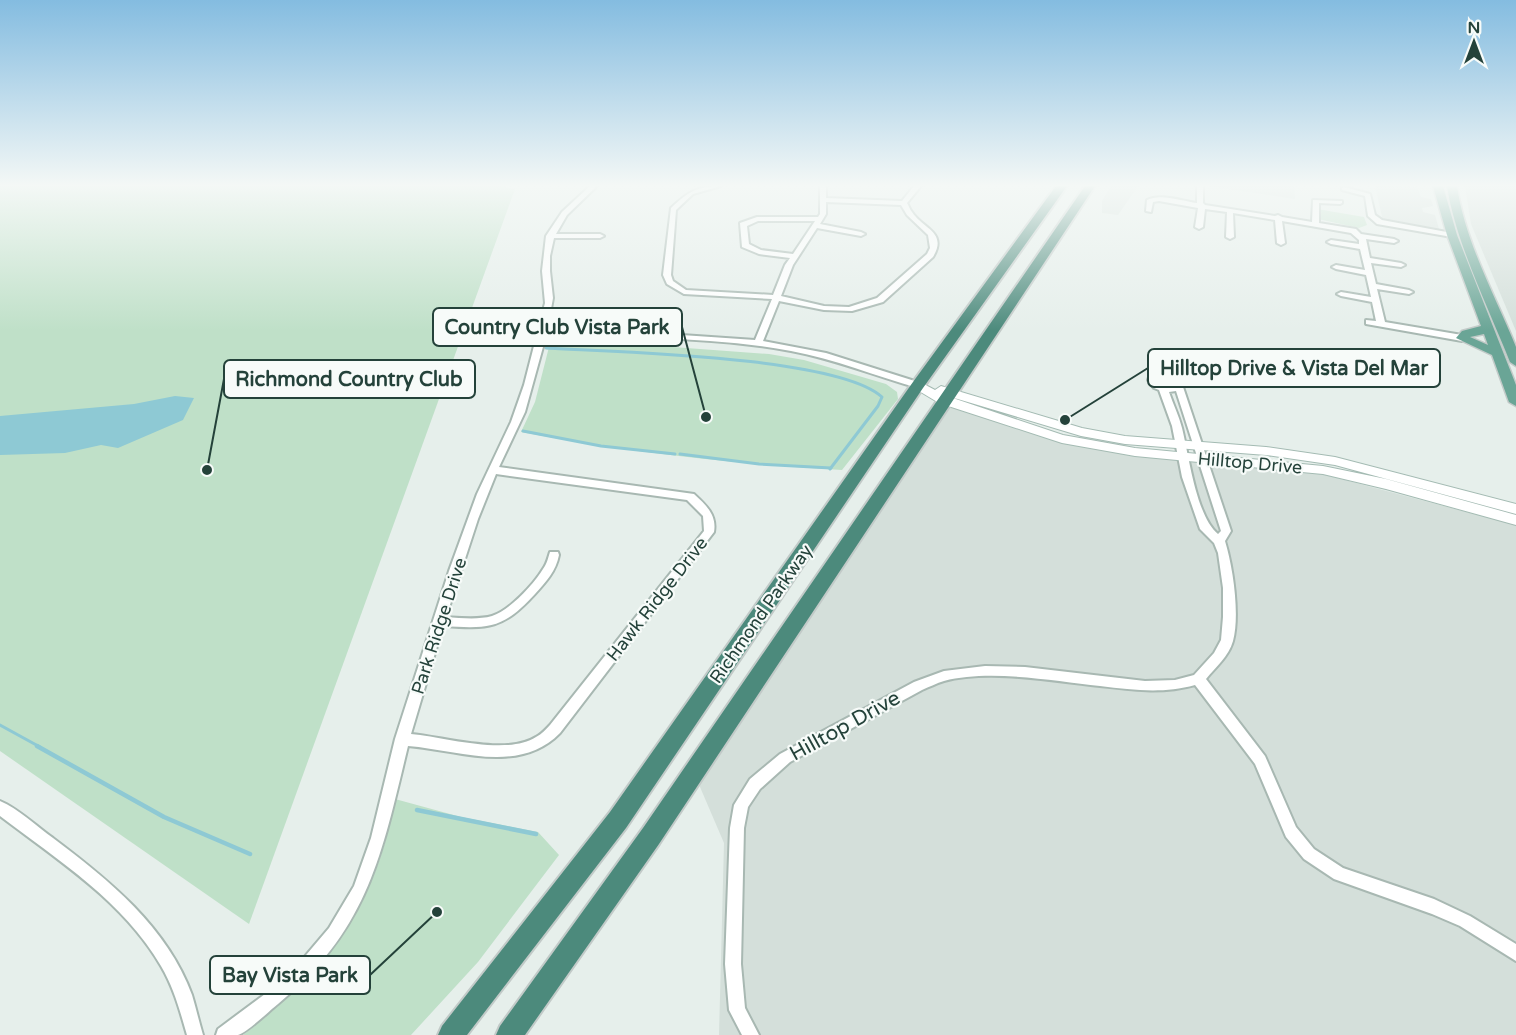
<svg xmlns="http://www.w3.org/2000/svg" width="1516" height="1035" font-family="'Varela Round',sans-serif">
  <rect width="100%" height="100%" fill="#e6efeb"/>
  <g fill="#d4dfda">
    <path d="M 1111,186 L 1138,186 L 1118,215 L 1102,213 L 1102,201 Z"/>
    <path d="M 1208,186 L 1294,186 L 1295,199 Z"/>
    <path d="M 1375,186 L 1417,187 L 1421,197 L 1431,199 L 1433,206 L 1422,208 L 1423,212 L 1435,215 L 1439,229 L 1383,221 Z"/>
    <path d="M 1465,186 L 1516,186 L 1516,331 L 1471,224 Z"/>
    <path d="M 948,407 L 1126,455 L 1322,474 L 1516,525 L 1516,1035 L 719,1035 L 724,843 L 697,780 Z"/>
  </g>
  <g fill="#bfe0c8">
    <path d="M 0,186 L 499,186 L 515,189 L 249,924 L 0,751 Z"/>
    <path d="M 1317,209 L 1364,217 L 1367,225 L 1359,228 L 1318,219 Z"/>
    <path d="M 565,339 L 769,354 L 804,360 L 886,384 L 897,392 L 898,399 L 842,470 C 734,464 627,452 521,432 L 535,402 L 549,347 L 552,342 Z"/>
    <path d="M 395,799 L 461,817 L 538,832 L 559,855 L 478,962 L 411,1035 L 243,1035 C 329,968 375,908 395,799 Z"/>
  </g>
  <path fill="#8ec9d4" d="M 175,396 L 194,398 L 183,420 L 118,448 L 101,445 L 65,453 L 0,455 L 0,416 L 134,404 Z"/>
  <g fill="none" stroke-linecap="round" stroke-linejoin="round">
    <g stroke="#8ec9d4" stroke-width="3">
      <path d="M 546,348 C 614,352 837,356 882,397 L 878,406 L 830,469"/>
      <path d="M 523,431 L 601,446 L 675,454"/>
      <path d="M 680,454 L 759,464 L 831,468"/>
      <path d="M 0,725 L 40,747"/>
    </g>
    <g stroke="#8ec9d4" stroke-width="4.5">
      <path d="M 37,746 L 164,817 L 250,854"/>
      <path d="M 417,810 L 536,834"/>
    </g>
    <g stroke="#a8b8b2" stroke-width="4">
      <g id="minor">
        <path d="M 590,186 L 597,186 L 567,215 L 556,234 L 600,234 L 604,236 L 600,238 L 554,238 L 550,256 L 550,271 L 553,298 L 547,331 L 667,334 L 755,340 L 772,299 L 684,294 L 667,284 L 663,275 L 671,208 C 688,192 697,186 721,186 L 693,194 L 676,210 L 671,275 L 673,281 L 686,290 L 773,295 L 785,265 L 790,258 L 759,254 L 742,247 L 740,223 L 757,217 L 818,217 L 820,214 L 820,186 L 826,186 L 826,198 L 902,201 L 914,186 L 921,186 L 907,203 C 909,206 910,210 912,212 C 923,229 948,232 933,257 L 883,302 L 852,311 L 824,310 L 779,301 L 763,341 L 826,353 L 921,383 L 922,385 L 918,388 C 875,376 835,359 791,351 C 711,336 627,338 546,336 L 525,412 L 499,467 L 694,494 C 706,505 717,515 714,532 L 560,733 C 519,775 458,750 408,746 C 382,853 369,929 278,1004 C 269,1011 249,1031 238,1035 C 232,1035 222,1035 216,1035 L 218,1029 L 269,991 L 301,961 L 329,928 L 354,886 L 371,838 L 395,739 L 449,571 L 477,494 L 511,422 L 524,385 L 545,303 L 542,271 L 546,236 L 562,212 ZM 826,202 L 901,205 L 907,215 L 928,235 L 930,248 L 927,254 L 877,298 L 849,307 L 824,306 L 781,296 L 793,265 L 817,228 L 861,236 L 865,234 L 861,232 L 820,224 L 826,214 ZM 758,221 L 815,221 L 793,254 L 761,250 L 749,244 L 747,226 ZM 496,474 L 687,500 L 703,516 L 704,531 L 550,725 C 546,729 542,734 536,737 C 506,756 445,737 411,734 L 443,626 C 489,629 503,629 535,594 C 546,582 556,571 559,555 L 558,552 L 550,552 C 548,558 547,564 543,569 C 534,584 509,611 492,616 C 478,620 461,618 446,617 L 478,519 Z"/>
        <path d="M 1197,186 L 1203,186 L 1203,203 L 1205,205 L 1275,216 L 1278,215 L 1282,217 L 1312,222 L 1313,200 L 1342,201 L 1342,203 L 1340,204 L 1319,203 L 1319,223 L 1356,229 L 1361,234 L 1394,239 L 1398,241 L 1394,243 L 1366,239 L 1370,258 L 1401,263 L 1405,265 L 1401,267 L 1371,263 L 1376,284 L 1409,290 L 1413,292 L 1409,294 L 1377,289 L 1385,322 L 1462,335 L 1466,338 L 1462,341 L 1366,324 L 1366,320 L 1376,321 L 1372,302 L 1341,296 L 1337,294 L 1341,292 L 1371,297 L 1366,275 L 1336,269 L 1332,267 L 1336,265 L 1365,270 L 1360,249 L 1331,244 L 1327,242 L 1331,240 L 1359,244 L 1359,240 L 1351,233 L 1282,221 L 1285,243 L 1281,245 L 1277,243 L 1275,220 L 1233,213 L 1234,237 L 1230,239 L 1226,237 L 1227,212 L 1205,209 L 1203,227 L 1199,229 L 1195,227 L 1198,208 L 1159,201 L 1153,202 L 1151,212 L 1146,211 L 1147,200 C 1160,193 1182,201 1197,203 Z"/>
        <path d="M 1344,187 L 1370,194 L 1375,215 L 1382,220 L 1452,233 L 1456,235 L 1452,237 L 1377,224 L 1368,216 L 1365,196 L 1342,190 L 1342,188 Z"/>
        <path d="M 1163,369 L 1180,376 L 1185,384 L 1183,387 L 1231,531 L 1225,541 C 1233,567 1240,615 1233,641 C 1229,656 1215,668 1206,679 L 1265,756 L 1296,827 L 1314,849 L 1343,868 L 1434,899 L 1470,916 L 1516,944 L 1516,961 L 1460,926 L 1432,914 L 1334,879 L 1304,859 L 1286,837 L 1255,764 L 1195,685 C 1162,694 1134,690 1100,686 C 1053,681 990,669 944,681 C 937,683 929,687 922,690 L 790,762 L 760,789 L 748,807 L 744,828 L 741,964 L 745,1008 L 759,1035 L 742,1035 L 729,1010 L 725,964 L 730,828 L 734,805 L 750,779 L 780,754 L 914,682 L 944,671 L 985,666 L 1025,667 L 1145,681 L 1175,680 L 1194,675 L 1214,653 L 1221,640 L 1223,617 L 1223,588 L 1218,553 L 1214,543 L 1200,529 L 1182,477 L 1172,426 L 1159,390 L 1154,388 L 1148,380 L 1151,372 ZM 1162,375 L 1174,380 L 1176,385 C 1168,388 1162,386 1157,380 L 1158,376 ZM 1176,391 L 1221,531 L 1218,534 C 1196,516 1189,456 1182,428 C 1179,416 1173,404 1169,392 Z"/>
        <path d="M 0,801 C 18,808 37,827 53,838 C 109,880 167,927 192,995 C 196,1008 199,1022 203,1035 L 187,1035 C 180,1011 174,988 161,966 C 124,902 58,860 0,816 Z"/>
      </g>
    </g>
    <g stroke="#a4bbb3" stroke-width="2">
      <path id="secondary" d="M 918,381 L 935,390 L 941,386 L 1082,428 L 1125,436 L 1266,447 L 1335,457 L 1516,504 L 1516,514 L 1335,465 L 1266,455 L 1125,444 L 1081,436 L 941,394 L 1063,435 L 1135,448 L 1323,466 L 1386,479 L 1516,515 L 1516,525 L 1386,489 L 1323,474 L 1135,456 L 1062,443 L 939,403 L 914,388 L 912,385 L 914,382 Z"/>
    </g>
    <g stroke="#c2cac8" stroke-width="3">
      <g id="primary">
        <path d="M 1433,186 L 1443,186 L 1457,235 L 1516,385 L 1516,406 L 1509,402 L 1492,355 L 1456,338 L 1462,331 L 1481,326 L 1447,235 ZM 1484,334 L 1488,345 L 1470,337 Z"/>
        <path d="M 1447,186 L 1457,186 C 1465,242 1495,295 1516,347 L 1516,366 L 1510,362 C 1489,309 1455,241 1447,186 Z"/>
      </g>
    </g>
    <g stroke="#c2cac8" stroke-width="4">
      <g id="trunk">
        <path d="M 1056,186 L 1067,186 L 923,388 L 626,828 L 467,1035 L 438,1035 L 442,1026 L 610,812 L 913,382 Z"/>
        <path d="M 1085,186 L 1095,186 L 659,844 L 525,1035 L 496,1035 L 500,1026 L 643,828 Z"/>
      </g>
    </g>
    <use href="#minor" fill="#fff" fill-rule="evenodd"/>
    <use href="#secondary" fill="#fff" fill-rule="evenodd"/>
    <use href="#primary" fill="#6aa596" fill-rule="evenodd"/>
    <use href="#trunk" fill="#4c8a7c" fill-rule="evenodd"/>
  </g>
  <linearGradient id="sky" x2="0" y2="1"><stop stop-color="#84bce0"/><stop offset="0.56" stop-color="#f4f8f6"/><stop offset="1" stop-color="#f4f8f6" stop-opacity="0"/></linearGradient>
  <rect width="1516" height="331" fill="url(#sky)"/>
  <g text-anchor="middle" dominant-baseline="central" stroke-width="4.5" stroke-linejoin="round" paint-order="stroke">
    <g font-size="18" fill="#24423a" stroke="#f7fbf9">
      <text transform="translate(1250 463) rotate(5)">Hilltop Drive</text>
      <text transform="translate(657 599) rotate(-52)">Hawk Ridge Drive</text>
      <text transform="translate(761 614) rotate(-55)">Richmond Parkway</text>
      <text transform="translate(439 626) rotate(-72)">Park Ridge Drive</text>
    </g>
    <g font-size="21" fill="#24423a" stroke="#f7fbf9">
      <text transform="translate(845 726) rotate(-29)">Hilltop Drive</text>
    </g>
  </g>
  <path fill="none" stroke="#24423a" stroke-width="2" d="M706 417L682 327M1065 420L1148 368M207 470L224 379M437 912L370 975"/>
  <g fill="#24423a" stroke="#f7fbf9" stroke-width="2">
    <circle cx="706" cy="417" r="6"/>
    <circle cx="1065" cy="420" r="6"/>
    <circle cx="207" cy="470" r="6"/>
    <circle cx="437" cy="912" r="6"/>
  </g>
  <g fill="#f7fbf9" stroke="#24423a" stroke-width="2">
    <rect x="433" y="308" width="249" height="38" rx="6"/>
    <rect x="1148" y="349" width="292" height="38" rx="6"/>
    <rect x="224" y="360" width="251" height="38" rx="6"/>
    <rect x="210" y="956" width="160" height="38" rx="6"/>
  </g>
  <g font-size="20" text-anchor="middle" font-weight="bold" fill="#24423a">
    <text x="557" y="334">Country Club Vista Park</text>
    <text x="1294" y="375">Hilltop Drive &amp; Vista Del Mar</text>
    <text x="349" y="386">Richmond Country Club</text>
    <text x="290" y="982">Bay Vista Park</text>
  </g>
  <g transform="translate(1474 42)" stroke="#f7fbf9" stroke-width="4.5" paint-order="stroke">
  <path d="M0-4.5L10 22L0 15L-10 22Z" fill="#24423a"/>
  <text y="-9" font-size="16" font-weight="bold" text-anchor="middle" fill="#24423a">N</text>
  </g>
</svg>
